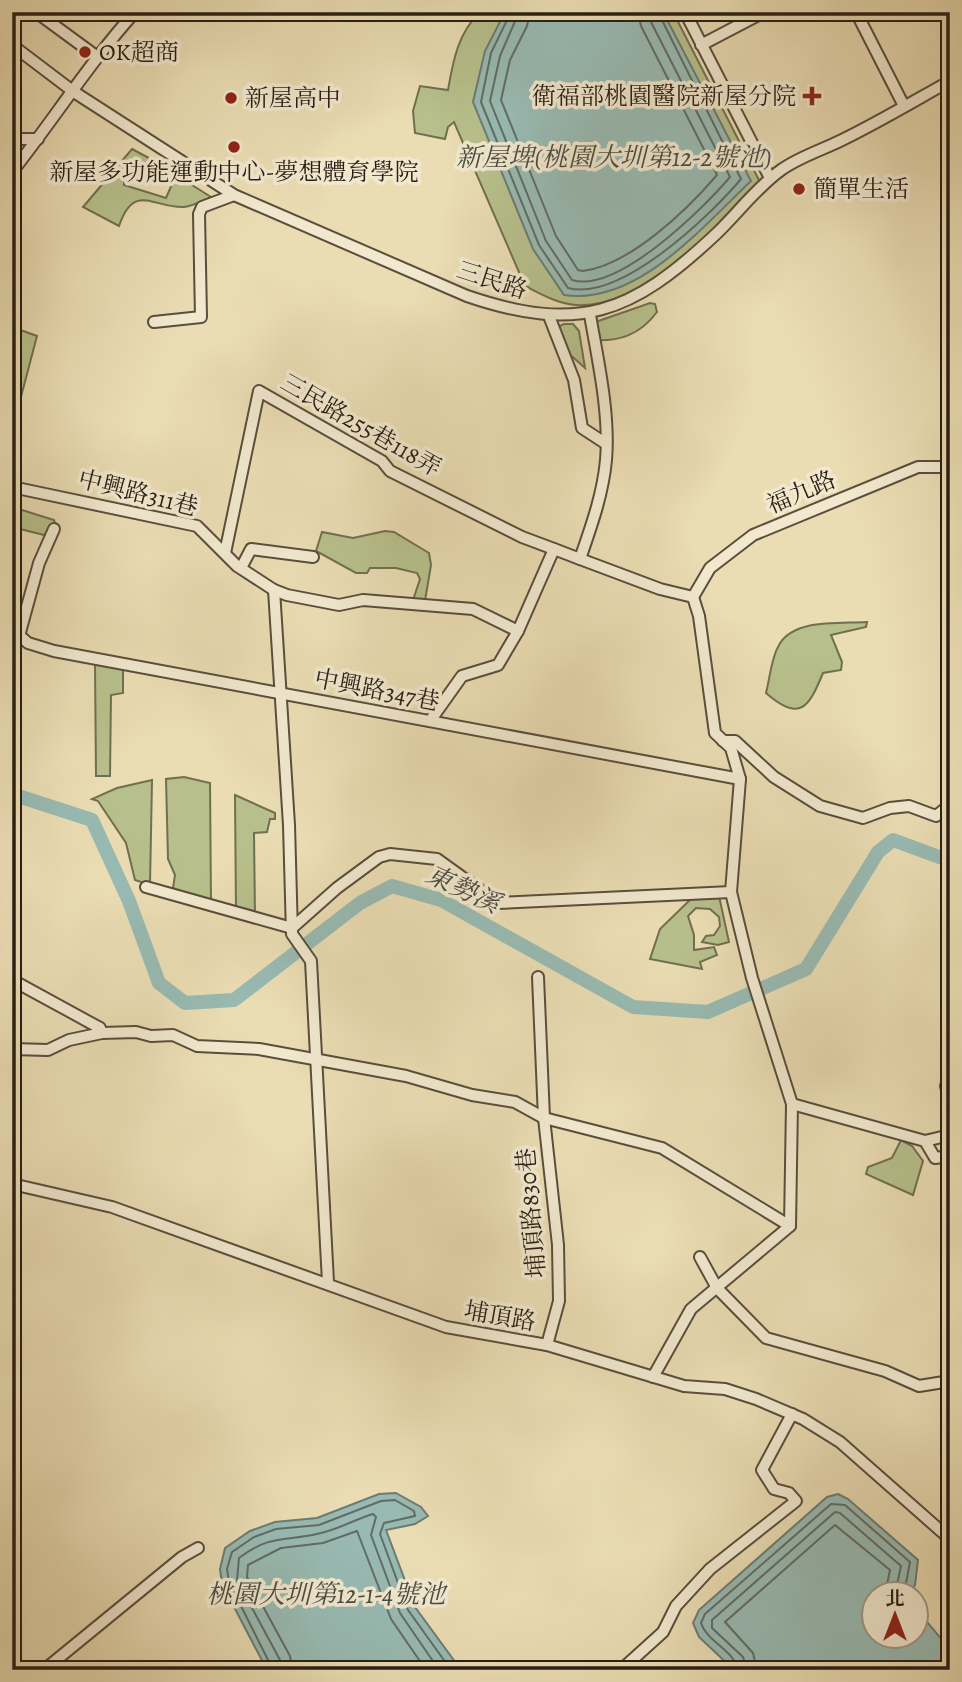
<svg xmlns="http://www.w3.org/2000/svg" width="962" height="1682" font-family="Alegreya,'Noto Serif TC',serif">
  <rect width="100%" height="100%" fill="#eadcb3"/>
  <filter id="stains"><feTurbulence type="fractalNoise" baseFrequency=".00286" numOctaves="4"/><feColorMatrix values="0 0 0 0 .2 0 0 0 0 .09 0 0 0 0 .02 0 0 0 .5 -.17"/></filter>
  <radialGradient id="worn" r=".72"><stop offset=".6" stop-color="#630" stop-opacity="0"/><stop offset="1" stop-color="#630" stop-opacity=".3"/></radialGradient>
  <g fill="#b7c08c" stroke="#706f50" stroke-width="2">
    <path d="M 480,12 L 673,12 L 760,182 C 717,228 644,309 576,305 C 558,304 541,294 525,286 L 454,122 L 448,127 L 445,139 L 415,133 L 413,111 L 420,86 L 448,90 C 453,61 458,33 480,12 Z"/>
    <path d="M 132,149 L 164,166 L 162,173 L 124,178 L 124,185 L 166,198 L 176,175 L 211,197 C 204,200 193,206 184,207 C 153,208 134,182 119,226 L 83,207 Z"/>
    <path d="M 650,303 L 655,304 L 657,312 C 640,335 619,342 591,340 L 587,325 Z"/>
    <path d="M 564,324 L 573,324 L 579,331 L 585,368 L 559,345 L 555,328 Z"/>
    <path d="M 12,327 L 37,336 L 12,431 Z"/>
    <path d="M 22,510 L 54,520 L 58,532 L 56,538 L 12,527 L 12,512 Z"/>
    <path d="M 385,531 L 394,532 L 429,553 L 431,565 L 425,601 L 413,600 L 420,579 L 417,573 L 396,568 L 370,568 L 367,573 L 356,573 L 316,551 L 322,532 L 353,538 Z"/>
    <path d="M 867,622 L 866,627 L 831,635 L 842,662 L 841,670 L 823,673 C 809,707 800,723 766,693 C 770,678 771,658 779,645 C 794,618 841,624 867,622 Z"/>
    <path d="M 95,664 L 123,669 L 123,693 L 111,695 L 110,776 L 96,776 Z"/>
    <path d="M 184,777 L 210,783 L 211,903 L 173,888 L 175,875 L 168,859 L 166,779 Z"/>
    <path d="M 152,780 L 150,885 L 135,880 L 126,843 L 98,801 L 92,799 L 117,788 Z"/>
    <path d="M 235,795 L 275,813 L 275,819 L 270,819 L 267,832 L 254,833 L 255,918 L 236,911 Z"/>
    <path d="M 694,896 L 719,896 L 729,942 L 718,945 L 702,942 L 706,936 L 714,935 L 720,926 L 719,917 L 710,909 L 696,908 L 688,916 L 694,935 L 694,950 L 714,947 L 717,955 L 700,962 L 702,969 L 650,959 L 660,929 Z"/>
    <path d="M 901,1140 L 912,1146 L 923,1161 L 913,1195 L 866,1174 L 868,1167 L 892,1158 Z"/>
  </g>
  <g fill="#98bab2" stroke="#6c7c73" stroke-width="2">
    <path d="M 505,12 L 663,12 L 751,181 C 702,227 637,306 564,295 L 533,249 L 473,102 L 485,51 Z"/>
    <path d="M 396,1493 L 421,1507 L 428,1516 L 415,1524 L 386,1530 L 415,1607 L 461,1670 L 267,1670 L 222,1584 L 220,1569 L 225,1548 L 250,1531 L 275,1522 L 317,1518 L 379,1494 Z"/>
    <path d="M 838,1494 L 848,1499 L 918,1560 L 915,1585 L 910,1594 L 874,1594 L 874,1636 L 916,1636 L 917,1610 L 950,1649 L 950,1670 L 734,1670 L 699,1637 L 693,1623 L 699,1610 L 827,1497 Z"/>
  </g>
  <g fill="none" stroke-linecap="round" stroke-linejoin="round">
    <g stroke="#616c64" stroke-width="2">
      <path d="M 511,12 L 491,53 L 481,102 L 539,245 L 568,288 C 620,302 709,217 741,179 L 658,12"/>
      <path d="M 519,12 L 500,56 L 490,101 L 546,241 L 572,280 C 617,294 703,209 730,177 L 651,22 L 649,12"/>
      <path d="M 530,12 L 527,26 L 510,60 L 501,100 L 556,236 L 578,270 L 583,271 C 630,265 687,210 717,175 L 641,26 L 638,12"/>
      <path d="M 273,1670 L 229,1582 L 227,1569 L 232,1552 L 254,1537 L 276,1529 L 319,1525 L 381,1501 L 395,1500 L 414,1511 L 415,1516 L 384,1523 L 380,1534 L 408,1610 L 451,1670"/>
      <path d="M 282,1670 L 280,1660 L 237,1580 L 239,1558 C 272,1533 286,1542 321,1533 C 339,1529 356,1519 373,1514 L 376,1517 L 371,1535 L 400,1613 L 439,1670"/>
      <path d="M 292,1670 L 290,1656 L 247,1577 L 248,1565 L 281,1548 L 323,1543 L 357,1531 L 391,1619 L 426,1670"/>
      <path d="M 738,1670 C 735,1651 707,1642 701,1623 L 705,1614 L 831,1504 L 845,1505 L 910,1562 L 904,1594"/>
      <path d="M 747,1670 L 743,1657 L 712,1628 L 712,1620 L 835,1512 L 840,1513 L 901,1566 L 895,1594"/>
      <path d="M 757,1670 L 753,1653 L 725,1622 L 835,1525 L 890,1570 L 885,1594"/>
    </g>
    <path stroke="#98bab2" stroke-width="14" d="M 12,794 L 92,820 L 129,901 L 159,983 L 185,1003 L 234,1000 L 360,903 L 392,886 L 441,900 L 633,1007 L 708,1012 L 806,969 L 878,852 L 893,840 L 950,861"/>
    <g stroke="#5a4e3c" stroke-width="14">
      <g id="minor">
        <path d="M 36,12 L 96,56"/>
        <path d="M 685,12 L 770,178"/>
        <path d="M 856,12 L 904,106"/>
        <path d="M 12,45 L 74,92 L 234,195 L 467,296 C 579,334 631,314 716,234 C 738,213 756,188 781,170 C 799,157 822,150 842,140 C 879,122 914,101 950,81"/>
        <path d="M 701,45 L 764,12"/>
        <path d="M 12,139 L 38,139"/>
        <path d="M 12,172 C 54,119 90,62 135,12"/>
        <path d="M 590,315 C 598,361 610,414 606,460 C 603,494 591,527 580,559 L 660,589 L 693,597 L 699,616 L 715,733 L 731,748 L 740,779 L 731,892 L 752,978 L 792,1104 L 790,1226 L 691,1309 L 653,1377"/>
        <path d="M 549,316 L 574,380 L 582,428 L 605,443"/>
        <path d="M 154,322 L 201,317 L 199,214 L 202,207 L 234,195"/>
        <path d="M 12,487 L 197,526 L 237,566 L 274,590 L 287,595 L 339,605 L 363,600 L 473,609 L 518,631 L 554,549 L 580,559"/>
        <path d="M 225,553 L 259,391 L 382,461 L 390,471 L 522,537 L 554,549"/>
        <path d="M 241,568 L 251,549 L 313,557"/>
        <path d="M 274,590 L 289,825 L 292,934 L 311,961 L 328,1282"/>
        <path d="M 693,597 L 710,568 L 753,535 L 918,467 L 950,467"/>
        <path d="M 12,629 L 28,643 L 54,651 L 740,779"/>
        <path d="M 19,636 L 39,563 L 54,529"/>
        <path d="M 430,721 L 462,676 L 498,665 L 518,631"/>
        <path d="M 723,741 L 735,741 L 774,777 L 820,806 L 863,818 L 890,808 L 909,806 L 936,816 L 950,805"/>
        <path d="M 146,887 L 292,928 L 337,888 L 379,857 L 390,854 L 437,859 L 498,903 L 731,892"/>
        <path d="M 538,977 L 544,1118 L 558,1245 L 559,1301 L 547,1345"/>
        <path d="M 12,980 L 100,1028 L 102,1033"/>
        <path d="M 12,1049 L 48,1050 L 69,1040 L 102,1033 L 136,1032 L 151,1036 L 173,1035 L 197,1046 L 259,1049 L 406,1076 L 472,1095 L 515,1102 L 544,1118 L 662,1148 L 790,1226"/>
        <path d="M 950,1076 L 946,1086 L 950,1103"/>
        <path d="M 792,1104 L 925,1141 L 950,1135"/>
        <path d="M 925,1141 L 935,1158 L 950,1156"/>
        <path d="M 12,1184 L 112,1207 L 446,1327 L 547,1345 L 684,1386 L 725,1389 L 756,1399 L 803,1419 L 840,1442 L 950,1539"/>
        <path d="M 700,1257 L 717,1288 L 766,1338 L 885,1371 L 919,1386 L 950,1381"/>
        <path d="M 44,1670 L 182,1557 L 198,1548"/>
        <path d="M 621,1670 L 663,1632 L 676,1606 L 710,1569 L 796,1501 L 789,1493 L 774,1489 L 762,1470 L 792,1414"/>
      </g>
    </g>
    <use href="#minor" stroke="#f1e8ce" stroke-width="10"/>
  </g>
  <g fill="#8f2418" stroke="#f1e8ce" stroke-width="2.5">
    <circle cx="85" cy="52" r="7"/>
    <path d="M808.5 85.5h7v7h7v7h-7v7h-7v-7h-7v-7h7z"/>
    <circle cx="231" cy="98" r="7"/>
    <circle cx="234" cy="147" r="7"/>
    <circle cx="799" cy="189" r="7"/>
  </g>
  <g text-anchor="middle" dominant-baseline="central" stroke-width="7" stroke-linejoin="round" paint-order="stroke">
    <g font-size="24" fill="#2a1e15" stroke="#f1e8ce" text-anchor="start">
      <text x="99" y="52">OK超商</text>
      <text x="796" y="96" text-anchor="end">衛福部桃園醫院新屋分院</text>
      <text x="245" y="98">新屋高中</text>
      <text x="234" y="172" text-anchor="middle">新屋多功能運動中心-夢想體育學院</text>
      <text x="813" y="189">簡單生活</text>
    </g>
    <g font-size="24" fill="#2a1e15" stroke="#f1e8ce">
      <text transform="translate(492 280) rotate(18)">三民路</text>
      <text transform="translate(361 425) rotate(30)">三民路255巷118弄</text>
      <text transform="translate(801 492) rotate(-23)">福九路</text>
      <text transform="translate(138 493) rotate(14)">中興路311巷</text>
      <text transform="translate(377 690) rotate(11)">中興路347巷</text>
      <text transform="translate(531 1213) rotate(-95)">埔頂路830巷</text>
      <text transform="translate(500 1316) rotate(10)">埔頂路</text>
    </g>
    <g font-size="26" font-style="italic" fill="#4b4d44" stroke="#f1e8ce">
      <text x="614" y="157">新屋埤(桃園大圳第12-2號池)</text>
      <text transform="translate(463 889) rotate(25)">東勢溪</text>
      <text x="326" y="1594">桃園大圳第12-1-4號池</text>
    </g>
  </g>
  <rect width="962" height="1682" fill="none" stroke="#eadcb3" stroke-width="42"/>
  <rect x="14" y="14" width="934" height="1654" fill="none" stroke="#2a1e15" stroke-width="3.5"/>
  <rect x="21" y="21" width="920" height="1640" fill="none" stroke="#2a1e15" stroke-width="2"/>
  <g transform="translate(895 1615)"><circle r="33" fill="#f1e8ce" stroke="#a19784" stroke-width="2"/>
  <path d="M0-5L12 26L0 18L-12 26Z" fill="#8f2418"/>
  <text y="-10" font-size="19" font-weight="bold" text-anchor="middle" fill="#2a1e15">北</text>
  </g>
  <rect width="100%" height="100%" filter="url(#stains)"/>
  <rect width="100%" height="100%" fill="url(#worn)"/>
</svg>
